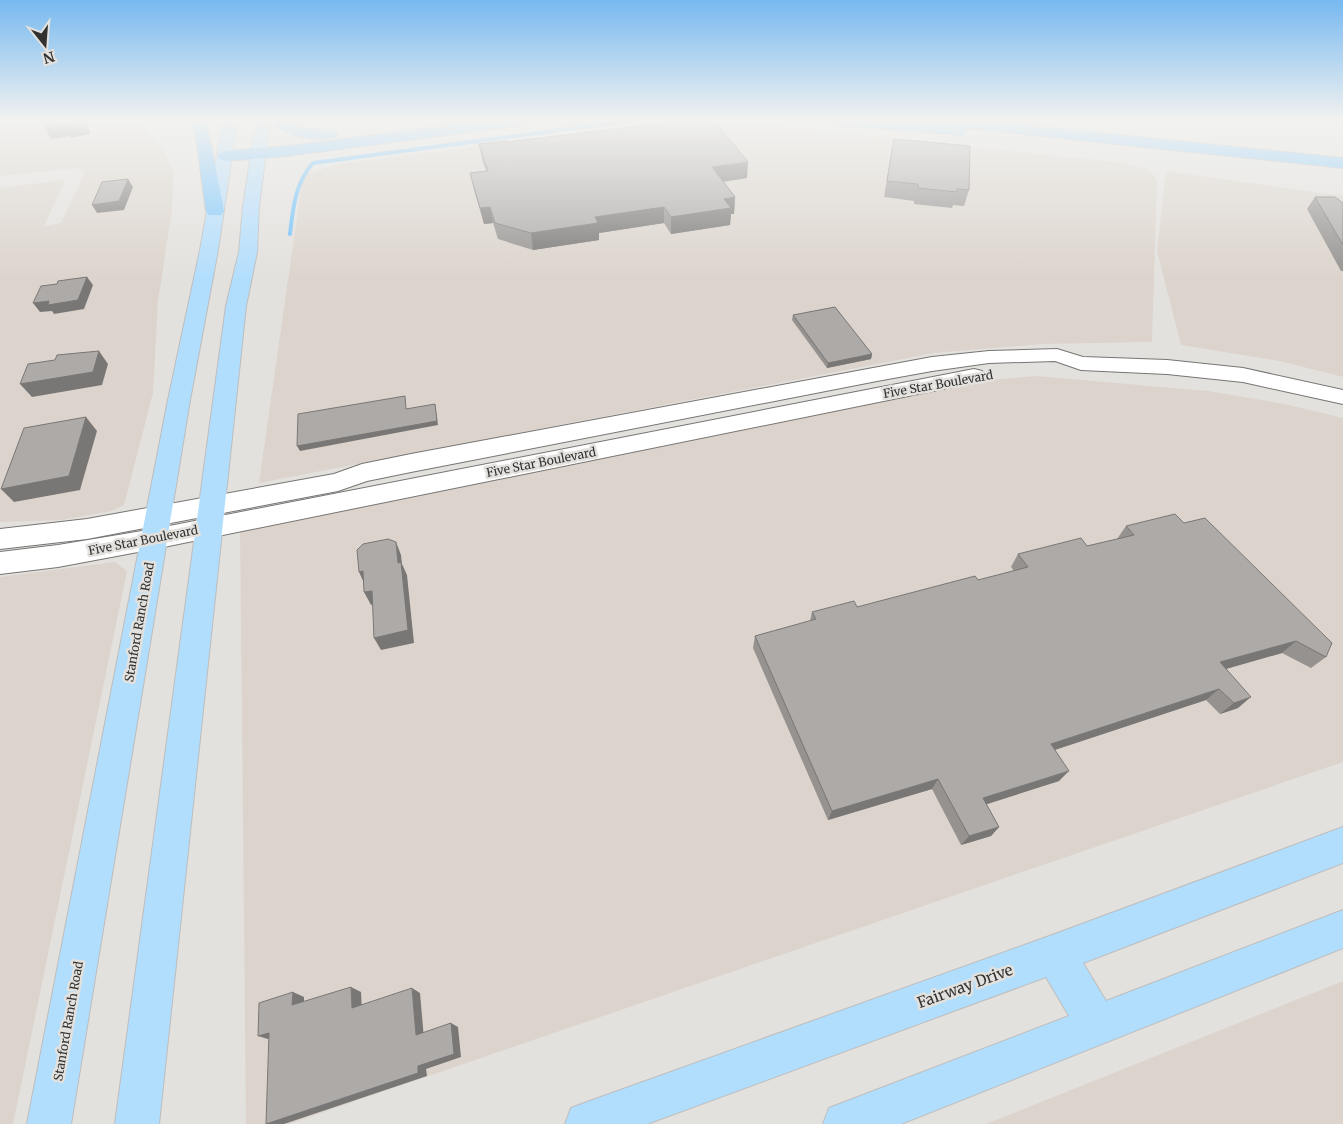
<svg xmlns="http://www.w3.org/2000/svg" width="1343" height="1124" font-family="Merriweather,serif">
  <rect width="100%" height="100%" fill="#e3e1de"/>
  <g fill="#dcd4cc">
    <path d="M 0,121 L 138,121 L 166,155 L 173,172 L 172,210 L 158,301 L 153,393 L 124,505 L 112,511 L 61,520 L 0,522 L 0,188 L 65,180 L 44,226 L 61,223 L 84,175 L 84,170 L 77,168 L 0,176 Z"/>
    <path d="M 678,121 L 731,121 L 1124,163 L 1149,170 L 1157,180 L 1152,342 L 1042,344 L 934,353 L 259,483 L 303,175 L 344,163 Z"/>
    <path d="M 1166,171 L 1343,196 L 1343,377 L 1279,361 L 1181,345 L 1157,251 Z"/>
    <path d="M 1036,376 L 1208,391 L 1285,404 L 1343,418 L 1343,762 L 289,1124 L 246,1124 L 240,528 L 953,383 Z"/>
    <path d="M 115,562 L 127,571 L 13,1124 L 0,1124 L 0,577 Z"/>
    <path d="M 1343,981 L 1343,1124 L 986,1124 Z"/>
  </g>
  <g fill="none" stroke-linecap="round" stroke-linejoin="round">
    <path stroke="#6fc1fc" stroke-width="4" d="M 290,234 C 293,208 295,183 313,163 L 627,121"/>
    <g stroke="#777573" stroke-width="2">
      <g id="minor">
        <path d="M 1057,349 L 1083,357 L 1167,360 L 1243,368 L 1343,390 L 1343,404 L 1243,382 L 1167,374 L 1081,370 L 1055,361 L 989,363 L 932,371 L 877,381 L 411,472 L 367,481 L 338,491 L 87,539 L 0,549 L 0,529 L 87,519 L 334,474 L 362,464 L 411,454 L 932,357 L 989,351 Z"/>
        <path d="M 974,369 L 982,371 L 985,376 L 982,381 L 154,549 L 58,567 L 0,574 L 0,552 L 58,545 L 154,529 Z"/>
      </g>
    </g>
    <g stroke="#bdbdbd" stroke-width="2">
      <g id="major">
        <path d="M 223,121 L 237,121 L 218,250 L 190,400 L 71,1124 L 27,1124 L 168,400 L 200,250 Z"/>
        <path d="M 256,121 L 270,121 L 259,206 L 257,252 L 246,306 L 159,1124 L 115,1124 L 226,306 L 239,252 L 243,206 Z"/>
        <path d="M 1343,827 L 1343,863 L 1083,963 L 1106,1001 L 1343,910 L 1343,948 L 901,1124 L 823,1124 L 829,1108 L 1069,1016 L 1046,977 L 647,1124 L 565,1124 L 571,1108 L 587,1102 L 1055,934 Z"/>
      </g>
    </g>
    <g stroke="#bdbdbd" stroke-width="2">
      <g id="highway">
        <path d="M 191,121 L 205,121 L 211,144 L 224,211 L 221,215 L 209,215 L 206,211 L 197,144 Z"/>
        <path d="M 272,121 L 288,121 L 303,128 L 335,131 L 337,134 L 335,137 C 316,142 285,138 272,121 Z"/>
        <path d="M 486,121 L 530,121 L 523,125 L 287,156 L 225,161 L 220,159 L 217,156 L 220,153 L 225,151 L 287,146 Z"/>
        <path d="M 827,121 L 894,121 L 939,125 L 933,121 L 985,121 L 1343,158 L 1343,168 L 965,128 L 967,131 L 965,134 L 960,135 L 834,125 Z"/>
      </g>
    </g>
    <use href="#minor" fill="#fff" fill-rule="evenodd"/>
    <use href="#major" fill="#b2defe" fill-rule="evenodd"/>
    <use href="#highway" fill="#7ec8fe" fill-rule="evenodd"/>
  </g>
  <g fill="#959290">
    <path d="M 894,139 L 969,190 L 964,206 L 953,205 L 952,208 L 914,204 L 914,201 L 884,197 L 891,154 Z"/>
    <path d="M 508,142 L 747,178 L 723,182 L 735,197 L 734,214 L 731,214 L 730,225 L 671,234 L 664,223 L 599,233 L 599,240 L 533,250 L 498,239 L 493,223 L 484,224 L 474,190 L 470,173 L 486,171 L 482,160 L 479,144 Z"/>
    <path d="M 1315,197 L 1343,203 L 1343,271 L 1341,271 L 1307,209 Z"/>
    <path d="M 793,315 L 872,354 L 871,359 L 827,368 L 792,320 Z"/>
    <path d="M 1126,526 L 1326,657 L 1311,668 L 1282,653 L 1226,669 L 1238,708 L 1220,714 L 1206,700 L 1055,750 L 1059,781 L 986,804 L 999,827 L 991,836 L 961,845 L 932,789 L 828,820 L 753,648 L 755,636 L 810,621 L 812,612 L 857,607 L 978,580 L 1014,571 L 1011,567 L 1018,554 L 1087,546 L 1117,539 Z"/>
  </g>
  <g fill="#797776">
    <path d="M 83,121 L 87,121 L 90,134 L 71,138 L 70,136 L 51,139 L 44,127 Z"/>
    <path d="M 748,162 L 747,178 L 712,183 L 712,167 Z"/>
    <path d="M 128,179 L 133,187 L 124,210 L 97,213 L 92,205 Z"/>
    <path d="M 735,197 L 734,214 L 731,214 L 730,225 L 671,234 L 671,217 L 724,199 Z"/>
    <path d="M 490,207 L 493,223 L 484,224 L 480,208 Z"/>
    <path d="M 664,207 L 664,223 L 599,233 L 599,240 L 533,250 L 531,233 L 595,217 Z"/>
    <path d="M 87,277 L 93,285 L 84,309 L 54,314 L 52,311 L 40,312 L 33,303 L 49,301 Z"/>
    <path d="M 99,351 L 108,364 L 102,385 L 32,397 L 20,384 Z"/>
    <path d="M 872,354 L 871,359 L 827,368 L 828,363 Z"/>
    <path d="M 435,404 L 438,425 L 300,451 L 297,446 Z"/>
    <path d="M 86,417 L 97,431 L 80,490 L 14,502 L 1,489 Z"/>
    <path d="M 396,542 L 401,555 L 402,564 L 407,575 L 414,643 L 381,650 L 374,638 L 398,563 Z"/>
    <path d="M 363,571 L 365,585 L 359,572 Z"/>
    <path d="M 372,591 L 378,603 L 371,605 L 364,592 Z"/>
    <path d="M 1296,641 L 1282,653 L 1208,674 L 1220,662 Z"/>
    <path d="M 1219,689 L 1206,700 L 1042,754 L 1051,744 Z"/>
    <path d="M 1251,697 L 1238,708 L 1220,714 L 1234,703 Z"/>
    <path d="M 1069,771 L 1059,781 L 975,808 L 983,798 Z"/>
    <path d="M 938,779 L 932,789 L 828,820 L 832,811 Z"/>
    <path d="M 999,827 L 991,836 L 961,845 L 969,836 Z"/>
    <path d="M 351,987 L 361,992 L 362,1012 L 352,1008 Z"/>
    <path d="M 412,988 L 420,993 L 424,1039 L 416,1035 Z"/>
    <path d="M 293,992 L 304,997 L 304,1010 L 292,1005 Z"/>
    <path d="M 451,1023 L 458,1027 L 461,1057 L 426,1069 L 427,1076 L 284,1124 L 267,1124 Z"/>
    <path d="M 269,1033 L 271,1040 L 258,1036 Z"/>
  </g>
  <g fill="#adaaa8" stroke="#797776">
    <path d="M 43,121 L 83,121 L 84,122 L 64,126 L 63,124 L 44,127 Z"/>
    <path d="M 680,121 L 714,121 L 748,162 L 712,167 L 735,197 L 724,199 L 731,208 L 671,217 L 664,207 L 595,217 L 598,223 L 531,233 L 495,223 L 490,207 L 480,208 L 470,173 L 488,171 L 479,144 L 507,141 L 508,142 Z"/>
    <path d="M 894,139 L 970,146 L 969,190 L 957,189 L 957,192 L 918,188 L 918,184 L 887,181 Z"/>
    <path d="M 128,179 L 119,201 L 92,205 L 102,182 Z"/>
    <path d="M 1315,197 L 1335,197 L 1343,203 L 1343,245 Z"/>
    <path d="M 87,277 L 78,300 L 48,305 L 49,301 L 33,303 L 41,286 L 57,284 L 58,281 Z"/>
    <path d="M 835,307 L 872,354 L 828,363 L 793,315 Z"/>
    <path d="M 99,351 L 93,372 L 20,384 L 28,364 L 55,360 L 57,355 Z"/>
    <path d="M 405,396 L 406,409 L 435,404 L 437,421 L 297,446 L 298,414 Z"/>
    <path d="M 86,417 L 69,476 L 1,489 L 24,428 Z"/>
    <path d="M 1175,514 L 1184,523 L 1205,518 L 1332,643 L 1326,657 L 1296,641 L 1220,662 L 1251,697 L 1234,703 L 1219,689 L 1051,744 L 1069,771 L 983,798 L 999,827 L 969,836 L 938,779 L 832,811 L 755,636 L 816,619 L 812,612 L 854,601 L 857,607 L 975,576 L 978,580 L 1028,567 L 1018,554 L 1081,538 L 1087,546 L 1134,535 L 1126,526 Z"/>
    <path d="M 388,539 L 396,542 L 398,563 L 401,562 L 408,630 L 374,638 L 372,591 L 364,592 L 363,571 L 359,572 L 357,550 L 363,544 Z"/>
    <path d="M 351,987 L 352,1008 L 412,988 L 416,1035 L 451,1023 L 454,1054 L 418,1066 L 418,1073 L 266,1124 L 269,1033 L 258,1036 L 259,1003 L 293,992 L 292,1005 Z"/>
  </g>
  <linearGradient id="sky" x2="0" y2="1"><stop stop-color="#77b9f0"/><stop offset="0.43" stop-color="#f2f2f0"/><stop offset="1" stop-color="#f2f2f0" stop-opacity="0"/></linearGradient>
  <rect width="1343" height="279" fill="url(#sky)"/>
  <g text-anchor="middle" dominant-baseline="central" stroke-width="5" stroke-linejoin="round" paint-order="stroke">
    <g font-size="12" fill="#313130" stroke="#e3e1de">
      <text transform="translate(938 384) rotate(-10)">Five Star Boulevard</text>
      <text transform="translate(541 462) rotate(-11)">Five Star Boulevard</text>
      <text transform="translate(143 540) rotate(-11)">Five Star Boulevard</text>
      <text transform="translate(139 622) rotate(-80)">Stanford Ranch Road</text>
      <text transform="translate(68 1021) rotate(-80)">Stanford Ranch Road</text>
    </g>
    <g font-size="15" fill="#313130" stroke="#e3e1de">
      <text transform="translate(965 986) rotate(-20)">Fairway Drive</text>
    </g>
  </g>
  <g transform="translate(45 45) rotate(163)" stroke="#e3e1de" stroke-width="4" paint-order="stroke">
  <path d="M0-4L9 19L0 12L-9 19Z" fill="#313130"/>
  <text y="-8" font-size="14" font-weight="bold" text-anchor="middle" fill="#313130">N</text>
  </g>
</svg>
